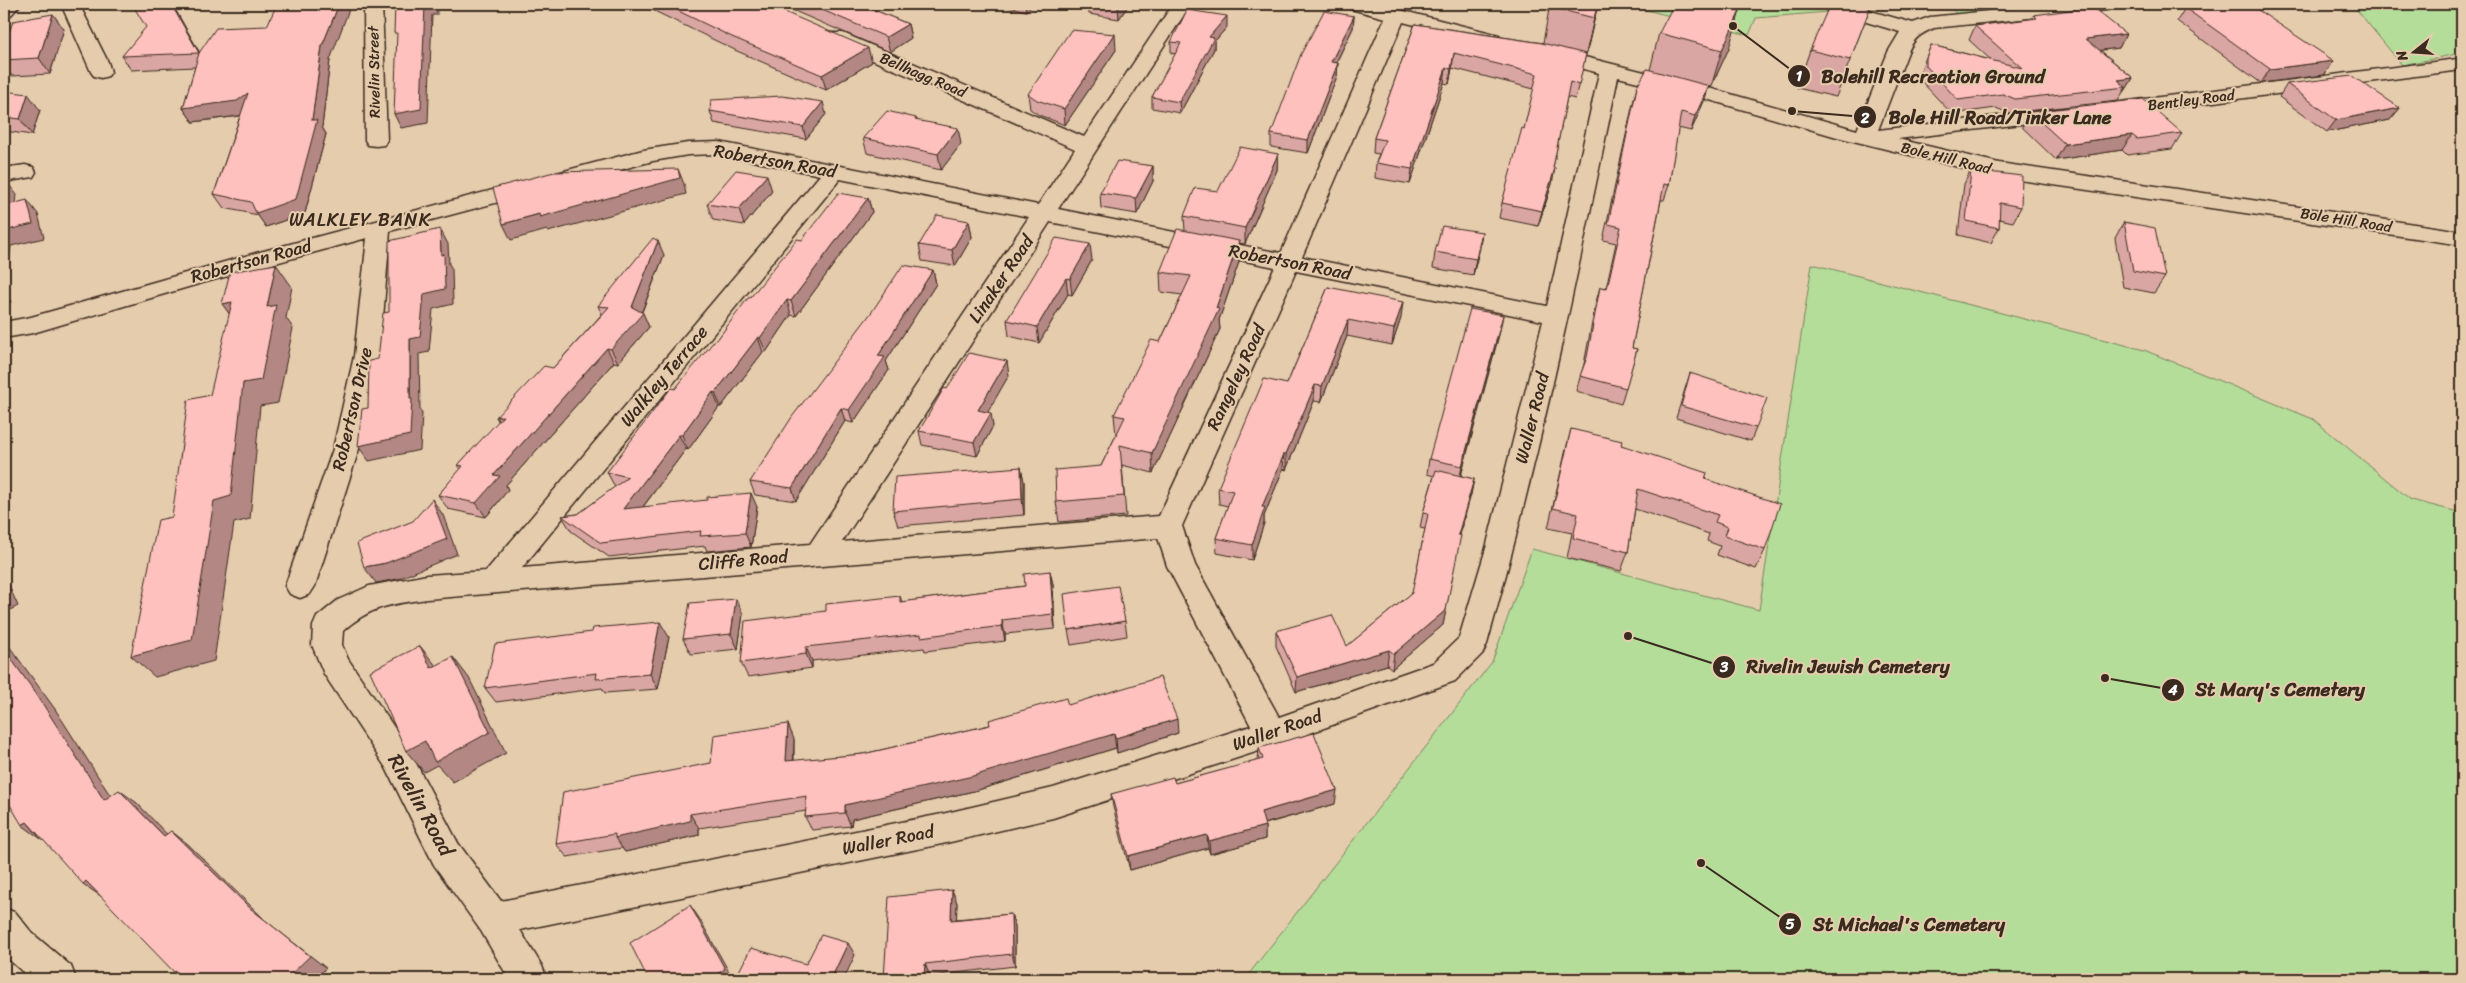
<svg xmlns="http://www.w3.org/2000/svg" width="2466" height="983" font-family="Sriracha,sans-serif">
  <rect width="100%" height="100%" fill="#e5ccad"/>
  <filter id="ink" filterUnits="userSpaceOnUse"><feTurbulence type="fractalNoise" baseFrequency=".02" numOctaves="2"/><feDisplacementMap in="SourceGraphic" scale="10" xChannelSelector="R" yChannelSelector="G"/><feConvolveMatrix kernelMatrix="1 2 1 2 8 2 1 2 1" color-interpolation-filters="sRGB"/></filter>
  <g filter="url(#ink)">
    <g fill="#b4dd9a" stroke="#78845c">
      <path d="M 1621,4 L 1922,4 L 1756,18 L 1749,35 Z"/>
      <path d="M 1946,4 L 2050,4 L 1957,14 Z"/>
      <path d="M 2352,4 L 2462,4 L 2462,53 L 2402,65 Z"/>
      <path d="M 1812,264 L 2144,350 L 2313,419 L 2411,500 L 2462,513 L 2462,979 L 1245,979 L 1492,662 L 1532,549 L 1759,610 Z"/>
    </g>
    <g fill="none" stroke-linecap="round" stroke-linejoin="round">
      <g stroke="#3b2a1e" stroke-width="3">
        <g id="street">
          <path d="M 4,4 L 21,4 L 11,15 L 4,17 Z"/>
          <path d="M 61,4 L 79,4 L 108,62 L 111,72 L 108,76 L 101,78 L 94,76 L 91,72 Z"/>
          <path d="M 364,4 L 382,4 L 387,140 L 384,145 L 376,146 L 368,145 L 365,140 Z"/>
          <path d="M 1173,4 L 1191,4 L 1058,209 L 1281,253 L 1385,18 L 1347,8 L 1345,4 L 1376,4 L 1499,35 L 1502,39 L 1499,43 L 1492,45 L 1403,22 L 1302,257 L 1547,306 L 1599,73 L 1542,58 L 1539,54 L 1542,50 L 1549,48 L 1720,91 L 1857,130 L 1888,52 L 1900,32 L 1826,10 L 1824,6 L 1825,4 L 1846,4 L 1913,23 L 1930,17 L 2056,4 L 2115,4 L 2113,8 L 2106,10 L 1934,28 C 1920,34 1914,38 1908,52 L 1878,130 L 2065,108 L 2072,110 L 2075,114 L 2072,118 L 1898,139 L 1999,163 L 2462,231 L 2462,245 L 1999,177 L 1837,137 L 1706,99 L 1618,77 C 1579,267 1540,457 1487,644 L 1483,653 L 1455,681 L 1271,747 L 1053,818 L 942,844 L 520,930 L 542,966 L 547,979 L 509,979 L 481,931 L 434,865 L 386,768 L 324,674 L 312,645 L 313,626 L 317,617 L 338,600 L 369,586 L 427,575 L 486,571 L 820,175 L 719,154 L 688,155 L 653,161 L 390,231 L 380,356 L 359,449 L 315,586 L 310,594 L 300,598 L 290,594 L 285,586 L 333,449 L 354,356 L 367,238 L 195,285 L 33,333 L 4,338 L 4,322 L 31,317 L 256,253 L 643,150 L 688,143 L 719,142 L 1038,205 L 1075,149 L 829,41 L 826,37 L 829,33 L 843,33 L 1084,137 ZM 840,179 L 1029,217 L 810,544 L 522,568 ZM 1050,222 L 1275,267 L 1159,516 L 842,542 ZM 1296,271 L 1543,321 L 1486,548 L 1459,638 L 1433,663 L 1279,717 L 1195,565 L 1182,526 ZM 1158,538 L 1167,566 L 1251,726 L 1053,788 L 942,814 L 501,901 L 458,843 L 408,748 L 348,659 L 342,645 L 343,631 C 370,606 392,604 427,599 Z"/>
          <path d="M 2457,59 L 2462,60 L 2462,70 L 2113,115 L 2106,113 L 2103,109 L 2106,105 L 2113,103 Z"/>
          <path d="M 25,165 L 33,167 L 36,172 L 33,177 L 4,182 L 4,168 Z"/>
          <path d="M 4,908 L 16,913 L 32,933 L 71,966 L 76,979 L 31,979 L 6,957 L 4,954 Z"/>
        </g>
      </g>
      <use href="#street" fill="#e5ccad" fill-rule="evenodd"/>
    </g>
    <g fill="#daa6a3" stroke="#3b2a1e">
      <path d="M 172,4 L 199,52 L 330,60 L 322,127 L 326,134 L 305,213 L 266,227 L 258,215 L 224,208 L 214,194 L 240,116 L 193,122 L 183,108 L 195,67 L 131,70 L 122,56 Z"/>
      <path d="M 640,4 L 766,4 L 872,62 L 826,90 L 737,51 Z"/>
      <path d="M 778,4 L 860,4 L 908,24 L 911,38 L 890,52 Z"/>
      <path d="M 998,4 L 1034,4 L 1026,11 Z"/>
      <path d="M 1088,4 L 1129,4 L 1119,19 L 1089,14 Z"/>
      <path d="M 1550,4 L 1598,4 L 1575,99 L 1567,97 L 1553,168 L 1552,184 L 1538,226 L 1499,218 L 1502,203 L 1524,129 L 1534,89 L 1452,68 L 1449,84 L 1444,83 L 1410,184 L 1375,178 L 1376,163 L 1379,154 L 1373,153 L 1374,138 L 1415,24 L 1543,43 Z"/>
      <path d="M 1870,8 L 1836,97 L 1797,88 L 1810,50 Z"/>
      <path d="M 2185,8 L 2334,61 L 2324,75 L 2261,83 L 2177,21 Z"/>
      <path d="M 2034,15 L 2126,34 L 2119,48 L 2100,50 L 2133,78 L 2125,91 L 2123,92 L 2118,101 L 2008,113 L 1996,108 L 1952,114 L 1920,80 L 1920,72 L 1931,45 L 1991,60 L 1969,40 L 1975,26 L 2033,18 Z"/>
      <path d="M 1354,16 L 1353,28 L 1336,63 L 1338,63 L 1337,76 L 1308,153 L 1271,147 L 1271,134 Z"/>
      <path d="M 1227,27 L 1214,42 L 1214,49 L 1180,113 L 1152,108 L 1152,97 L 1176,54 L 1171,53 L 1171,42 Z"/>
      <path d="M 64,29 L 50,74 L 12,76 L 4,65 L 4,48 Z"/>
      <path d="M 1659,33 L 1729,48 L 1711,87 L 1709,86 L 1704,101 L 1691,131 L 1678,128 L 1669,185 L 1664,200 L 1661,200 L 1632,348 L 1637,349 L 1621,404 L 1576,391 L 1584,364 L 1596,302 L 1600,287 L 1606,288 L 1616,243 L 1603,240 L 1633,103 L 1637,87 L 1650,70 Z"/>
      <path d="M 1116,50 L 1065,125 L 1039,115 L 1030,109 L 1028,94 Z"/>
      <path d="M 2287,84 L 2400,108 L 2390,120 L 2327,132 L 2279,97 Z"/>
      <path d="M 4,91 L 40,110 L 32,135 L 4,131 Z"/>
      <path d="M 710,111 L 826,114 L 806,139 L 714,123 Z"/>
      <path d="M 2030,112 L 2182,133 L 2172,149 L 2127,155 L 2122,150 L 2056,160 L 2022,127 Z"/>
      <path d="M 916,118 L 917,120 L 961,144 L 941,170 L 867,153 L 863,138 Z"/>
      <path d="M 1278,154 L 1277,170 L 1245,244 L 1239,243 L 1239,262 L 1219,320 L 1220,329 L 1153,473 L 1122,465 L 1126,516 L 1059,522 L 1056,502 L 1101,466 L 1116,435 L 1114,415 L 1160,342 L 1182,295 L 1161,292 L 1160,272 L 1185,231 L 1184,216 L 1218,191 Z"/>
      <path d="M 1153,166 L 1153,181 L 1137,214 L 1101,208 L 1100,193 Z"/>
      <path d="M 1971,170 L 2021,207 L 2013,222 L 1999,219 L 1999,228 L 1991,243 L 1958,235 L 1964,184 Z"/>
      <path d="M 772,191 L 744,225 L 713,220 L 707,204 Z"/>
      <path d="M 868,198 L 872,212 L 796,316 L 791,315 L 766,352 L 763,352 L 721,407 L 719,407 L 688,450 L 686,449 L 643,507 L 757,507 L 751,547 L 707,551 L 705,546 L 609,557 L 571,531 L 562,516 L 578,514 L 615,487 L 607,472 L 675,389 L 717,340 L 750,298 L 802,240 Z"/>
      <path d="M 969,221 L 972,237 L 955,266 L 922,261 L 919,245 Z"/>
      <path d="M 2124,222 L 2165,277 L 2154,293 L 2123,287 L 2115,238 Z"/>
      <path d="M 1482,232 L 1473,275 L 1433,268 L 1435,252 Z"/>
      <path d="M 664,255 L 642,312 L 649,327 L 618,363 L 614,362 L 506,485 L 508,490 L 486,517 L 448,509 L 438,495 L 461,469 L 458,465 L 553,368 L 602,314 L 598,306 Z"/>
      <path d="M 1092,260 L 1072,295 L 1068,294 L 1039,343 L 1009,336 L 1007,320 Z"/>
      <path d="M 933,270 L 936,284 L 886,361 L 889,370 L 853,423 L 845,421 L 796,501 L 755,495 L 750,482 Z"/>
      <path d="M 1328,287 L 1401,318 L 1392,345 L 1347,336 L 1321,402 L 1314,401 L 1286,470 L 1283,469 L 1264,516 L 1264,523 L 1252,560 L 1217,553 L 1216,538 L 1228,506 L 1219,504 L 1218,488 L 1287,384 Z"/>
      <path d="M 1500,331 L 1461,476 L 1474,479 L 1471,494 L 1460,535 L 1443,625 L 1392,669 L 1387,665 L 1296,692 L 1276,646 L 1276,631 L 1347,646 L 1412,593 L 1425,529 L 1420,528 L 1423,513 L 1434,476 L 1427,474 L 1429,459 Z"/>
      <path d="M 1690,373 L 1756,428 L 1751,441 L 1676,418 Z"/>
      <path d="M 1009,375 L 987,412 L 993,426 L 977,456 L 922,445 L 919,431 L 947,389 Z"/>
      <path d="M 1571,429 L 1621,445 L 1705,479 L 1765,550 L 1756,569 L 1717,555 L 1720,546 L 1707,541 L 1709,534 L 1635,509 L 1628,552 L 1621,571 L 1567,558 L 1572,533 L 1548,528 L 1566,449 Z"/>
      <path d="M 1021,467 L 1024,482 L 1024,515 L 898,526 L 893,511 Z"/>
      <path d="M 1050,571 L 1053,585 L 1055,629 L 1005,634 L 1005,641 L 925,651 L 924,648 L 812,661 L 812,668 L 748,677 L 741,663 L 826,611 L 900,596 L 902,602 L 1025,586 Z"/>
      <path d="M 743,614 L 738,649 L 691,654 L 683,639 Z"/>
      <path d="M 1125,621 L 1127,636 L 1071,645 L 1068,630 Z"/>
      <path d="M 669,637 L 658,689 L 605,693 L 602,688 L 496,702 L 485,688 Z"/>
      <path d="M 1068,705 L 1178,733 L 1117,753 L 1116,748 L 978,790 L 852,819 L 851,826 L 812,830 L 805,817 L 806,811 L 699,828 L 699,835 L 625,852 L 622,848 L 567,857 L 556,844 L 711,763 L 794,739 L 794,761 L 863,754 L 990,725 Z"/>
      <path d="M 1259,748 L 1335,804 L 1265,824 L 1265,839 L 1210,854 L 1208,848 L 1130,870 L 1113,807 L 1111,794 L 1175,783 L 1258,761 Z"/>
      <path d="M 952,890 L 957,903 L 956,919 L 1011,914 L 1015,926 L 1015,966 L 930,976 L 884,979 Z"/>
    </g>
    <g fill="#b28784" stroke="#3b2a1e">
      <path d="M 171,4 L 172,4 L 208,67 L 199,53 Z"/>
      <path d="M 339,4 L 351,4 L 330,60 L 322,127 L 326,134 L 305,213 L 266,227 L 256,213 L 312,120 L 322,46 Z"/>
      <path d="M 425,4 L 437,4 L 437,15 L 432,15 L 428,123 L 401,128 L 394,114 Z"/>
      <path d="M 1025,4 L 1034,4 L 1026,11 Z"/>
      <path d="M 1120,4 L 1129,4 L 1119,19 L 1118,7 Z"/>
      <path d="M 1598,4 L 1586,55 L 1594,18 Z"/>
      <path d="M 1740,11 L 1729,48 L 1711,87 L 1722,50 Z"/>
      <path d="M 53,14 L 64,29 L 50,74 L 39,58 Z"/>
      <path d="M 1227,16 L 1227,27 L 1214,42 L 1214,49 L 1180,113 L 1179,102 L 1209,37 Z"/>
      <path d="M 1354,16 L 1353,28 L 1330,75 L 1331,62 Z"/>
      <path d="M 908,24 L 911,38 L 890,52 L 886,37 Z"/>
      <path d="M 1115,34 L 1116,50 L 1065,125 L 1064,109 Z"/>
      <path d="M 2126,34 L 2119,48 L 2079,53 L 2086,39 Z"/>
      <path d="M 868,48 L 872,62 L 826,90 L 822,75 Z"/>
      <path d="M 1454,53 L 1452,68 L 1449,84 L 1451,69 Z"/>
      <path d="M 2334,61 L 2324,75 L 2261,83 L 2270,69 Z"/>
      <path d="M 1338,63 L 1337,76 L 1308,153 L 1308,140 Z"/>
      <path d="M 1446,68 L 1444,83 L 1410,184 L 1412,169 Z"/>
      <path d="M 2133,78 L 2125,91 L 2123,92 L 2126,87 L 2118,80 Z"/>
      <path d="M 1709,86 L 1704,101 L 1691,131 L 1695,116 Z"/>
      <path d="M 248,93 L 246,115 L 193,122 L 183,108 Z"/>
      <path d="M 28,94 L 40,110 L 32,135 L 20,119 Z"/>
      <path d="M 823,102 L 826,114 L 806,139 L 803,127 Z"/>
      <path d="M 2400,108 L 2390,120 L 2327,132 L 2336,120 Z"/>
      <path d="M 958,128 L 961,144 L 941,170 L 938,154 Z"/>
      <path d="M 2132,135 L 2122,150 L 2056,160 L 2065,144 Z"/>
      <path d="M 1278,154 L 1277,170 L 1245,244 L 1245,228 Z"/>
      <path d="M 1153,166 L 1153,181 L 1137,214 L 1136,198 Z"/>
      <path d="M 1555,168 L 1552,184 L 1538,226 L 1542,211 Z"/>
      <path d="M 678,169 L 684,184 L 686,194 L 548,232 L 547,230 L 511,240 L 503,224 L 539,214 Z"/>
      <path d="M 767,175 L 772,191 L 744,225 L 739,209 Z"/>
      <path d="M 6,181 L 17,195 L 14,220 L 4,207 L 4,196 Z"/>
      <path d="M 868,198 L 872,212 L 796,316 L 791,301 Z"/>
      <path d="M 27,200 L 38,214 L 44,238 L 11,246 L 6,293 L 11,302 L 4,305 L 4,231 Z"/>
      <path d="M 969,221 L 972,237 L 955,266 L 952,250 Z"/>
      <path d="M 440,229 L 448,244 L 449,264 L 452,269 L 453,304 L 433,309 L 429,352 L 419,354 L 420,410 L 422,413 L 420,450 L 369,461 L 358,446 L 410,399 L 410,339 L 424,294 L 441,255 Z"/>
      <path d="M 1482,232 L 1480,248 L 1473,275 L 1476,259 Z"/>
      <path d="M 658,241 L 664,255 L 640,316 L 643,313 L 649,327 L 618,363 L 611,349 L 632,307 Z"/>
      <path d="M 1239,241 L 1239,262 L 1219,320 L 1220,329 L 1153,473 L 1152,453 L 1216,308 Z"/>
      <path d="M 1090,244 L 1092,260 L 1072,295 L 1070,279 Z"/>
      <path d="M 276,264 L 292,287 L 286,318 L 293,328 L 278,403 L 260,406 L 250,519 L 234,523 L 214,661 L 155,677 L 131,656 L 214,501 L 243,383 L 267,307 Z"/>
      <path d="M 933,270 L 936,284 L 886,361 L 889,370 L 853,423 L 849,410 L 878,356 Z"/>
      <path d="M 1066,278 L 1068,294 L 1039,343 L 1037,327 Z"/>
      <path d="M 787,300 L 791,315 L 766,352 L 760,338 Z"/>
      <path d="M 232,302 L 239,327 L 222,304 Z"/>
      <path d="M 1403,302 L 1401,318 L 1392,345 L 1394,329 Z"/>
      <path d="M 1503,315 L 1500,331 L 1459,482 L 1462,466 Z"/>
      <path d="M 1348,320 L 1347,336 L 1321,402 L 1322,386 Z"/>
      <path d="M 758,337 L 763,352 L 721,407 L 715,393 Z"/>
      <path d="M 607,348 L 614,362 L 506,485 L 508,490 L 486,517 L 476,503 L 494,475 Z"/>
      <path d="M 1007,361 L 1009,375 L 981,424 L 978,410 Z"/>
      <path d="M 1315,385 L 1314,401 L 1286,470 L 1286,454 Z"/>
      <path d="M 713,392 L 719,407 L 688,450 L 682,435 Z"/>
      <path d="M 841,408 L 845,421 L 796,501 L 792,488 Z"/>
      <path d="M 991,413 L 993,426 L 977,456 L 974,442 Z"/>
      <path d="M 503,416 L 504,432 L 496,417 Z"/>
      <path d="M 679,435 L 686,449 L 630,524 L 623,509 Z"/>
      <path d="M 1284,454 L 1283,469 L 1264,516 L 1264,523 L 1252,560 L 1252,545 L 1262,507 Z"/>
      <path d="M 1021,467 L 1024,482 L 1024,515 L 1022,499 Z"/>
      <path d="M 1474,479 L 1471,494 L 1455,550 L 1458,535 Z"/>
      <path d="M 751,493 L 757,507 L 751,547 L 745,533 Z"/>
      <path d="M 432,499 L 443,515 L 457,554 L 398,579 L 376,583 L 364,567 L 386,563 Z"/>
      <path d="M 1050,571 L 1053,585 L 1055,629 L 1053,614 Z"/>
      <path d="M 4,575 L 18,606 L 4,613 Z"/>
      <path d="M 736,599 L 743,614 L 738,649 L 731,634 Z"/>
      <path d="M 1446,610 L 1443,625 L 1392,669 L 1394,654 Z"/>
      <path d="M 1002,620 L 1005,634 L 1005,641 L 1002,626 Z"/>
      <path d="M 660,622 L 669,637 L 658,689 L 650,674 Z"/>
      <path d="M 4,639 L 55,709 L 122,814 L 104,800 L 4,649 Z"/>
      <path d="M 420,646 L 437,667 L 431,668 Z"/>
      <path d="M 806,647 L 812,661 L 812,668 L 806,654 Z"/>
      <path d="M 1389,650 L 1387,665 L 1296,692 L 1297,677 Z"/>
      <path d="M 453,657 L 469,678 L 506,753 L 453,782 L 437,765 L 424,772 L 406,751 Z"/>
      <path d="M 1177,719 L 1178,733 L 1117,753 L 1116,738 Z"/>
      <path d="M 788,724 L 794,739 L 793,775 L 786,761 Z"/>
      <path d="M 1114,734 L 1116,748 L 978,790 L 852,819 L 851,826 L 845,813 L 845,805 Z"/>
      <path d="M 119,790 L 137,803 L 181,849 L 164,836 Z"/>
      <path d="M 1337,790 L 1335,804 L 1260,825 L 1261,812 Z"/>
      <path d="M 690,814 L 699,828 L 699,835 L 625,852 L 615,838 Z"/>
      <path d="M 27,822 L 41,839 L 22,825 Z"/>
      <path d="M 1265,826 L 1265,839 L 1210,854 L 1209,841 Z"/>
      <path d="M 171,831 L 188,844 L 266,921 L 326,968 L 315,979 L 286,979 L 250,908 Z"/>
      <path d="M 1207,835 L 1208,848 L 1130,870 L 1128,856 Z"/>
      <path d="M 86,881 L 102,897 L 83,884 Z"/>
      <path d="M 952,890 L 957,903 L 956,932 L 951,920 Z"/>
      <path d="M 690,905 L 699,918 L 733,979 L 709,979 Z"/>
      <path d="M 1011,914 L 1015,926 L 1015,966 L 1012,954 Z"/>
      <path d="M 848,943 L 855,955 L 844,979 L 831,979 Z"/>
      <path d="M 925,964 L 930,976 L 930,979 L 924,979 Z"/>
      <path d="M 176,971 L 189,979 L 185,979 L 174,972 Z"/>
    </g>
    <g fill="#fec1bd" stroke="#3b2a1e">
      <path d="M 132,4 L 171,4 L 199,53 L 216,28 L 267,26 L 277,4 L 339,4 L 322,46 L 312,120 L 317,120 L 296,199 L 256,213 L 251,202 L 214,194 L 248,93 L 237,101 L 183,108 L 199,53 L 122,56 L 146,27 Z"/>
      <path d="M 393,4 L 425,4 L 421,109 L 394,114 L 397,33 L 394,33 L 395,6 L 392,7 Z"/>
      <path d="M 664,4 L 766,4 L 868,48 L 822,75 L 732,37 Z"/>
      <path d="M 808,4 L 860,4 L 908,24 L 886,37 Z"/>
      <path d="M 1096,4 L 1120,4 L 1118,7 Z"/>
      <path d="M 1550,4 L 1598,4 L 1594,18 L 1550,7 Z"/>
      <path d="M 1674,4 L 1707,4 L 1740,11 L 1722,50 L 1659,33 Z"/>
      <path d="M 1830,4 L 1853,4 L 1870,8 L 1850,60 L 1810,50 Z"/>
      <path d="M 2208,4 L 2249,4 L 2334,61 L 2270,69 L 2185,8 Z"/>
      <path d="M 2092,7 L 2126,34 L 2086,39 L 2133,78 L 2118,80 L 2126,87 L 2015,99 L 2003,94 L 1958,100 L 1926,66 L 1926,58 L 1931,45 L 2022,68 L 1975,26 L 2037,18 L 2034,15 Z"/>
      <path d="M 1187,10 L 1227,16 L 1209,37 L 1214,38 L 1179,102 L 1152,97 L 1181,43 L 1171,42 Z"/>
      <path d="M 1324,11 L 1354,16 L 1331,62 L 1338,63 L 1308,140 L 1271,134 L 1301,54 Z"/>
      <path d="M 53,14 L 39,58 L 4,60 L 4,48 L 13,21 Z"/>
      <path d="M 1415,24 L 1542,43 L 1586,54 L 1579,85 L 1570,82 L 1553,168 L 1555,168 L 1542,211 L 1502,203 L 1522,128 L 1524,129 L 1537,74 L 1454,53 L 1451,69 L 1446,68 L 1412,169 L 1376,163 L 1385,140 L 1374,138 Z"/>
      <path d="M 1071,30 L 1115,34 L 1064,109 L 1037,100 L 1028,94 Z"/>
      <path d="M 1647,69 L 1709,86 L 1695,116 L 1681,112 L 1669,185 L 1664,184 L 1632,348 L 1637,349 L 1626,388 L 1580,376 L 1587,357 L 1600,287 L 1607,288 L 1621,227 L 1608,224 L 1637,87 Z"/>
      <path d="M 2352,76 L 2400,108 L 2336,120 L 2287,84 Z"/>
      <path d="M 4,91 L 28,94 L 20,119 L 4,117 Z"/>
      <path d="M 782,96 L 823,102 L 803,127 L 710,111 L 711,100 Z"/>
      <path d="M 2143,99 L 2182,133 L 2137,139 L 2132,135 L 2065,144 L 2030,112 Z"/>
      <path d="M 887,111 L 916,118 L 915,120 L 958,128 L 938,154 L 863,138 Z"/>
      <path d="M 1240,147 L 1278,154 L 1245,228 L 1184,216 L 1195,188 L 1218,191 Z"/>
      <path d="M 1117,161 L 1153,166 L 1136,198 L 1100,193 Z"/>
      <path d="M 678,169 L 680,178 L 540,217 L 539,214 L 503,224 L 493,188 L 554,172 Z"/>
      <path d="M 736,170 L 767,175 L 739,209 L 707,204 Z"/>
      <path d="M 1971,170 L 2022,176 L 2021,207 L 2000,203 L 1999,228 L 1966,221 Z"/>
      <path d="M 4,181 L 6,181 L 4,196 Z"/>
      <path d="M 838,193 L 868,198 L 791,301 L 787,300 L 760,338 L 758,337 L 715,393 L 713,392 L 682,435 L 679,435 L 623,509 L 707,500 L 707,497 L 751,493 L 745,533 L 700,536 L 701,531 L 601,543 L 562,516 L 578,514 L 628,477 L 607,472 L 671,388 L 675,389 L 715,340 L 717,340 L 748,298 L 750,298 L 797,239 L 802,240 Z"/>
      <path d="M 27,200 L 33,224 L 4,231 L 4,206 Z"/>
      <path d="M 937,215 L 969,221 L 952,250 L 919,245 Z"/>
      <path d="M 2124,222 L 2155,228 L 2165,277 L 2133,271 Z"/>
      <path d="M 1442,226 L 1482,232 L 1476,259 L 1435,252 Z"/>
      <path d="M 440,229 L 441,255 L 444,254 L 445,289 L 424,294 L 420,337 L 410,339 L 410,399 L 412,399 L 410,435 L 358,446 L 362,409 L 368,408 L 369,361 L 378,359 L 383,313 L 389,312 L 389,241 Z"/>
      <path d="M 1177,229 L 1239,241 L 1216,308 L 1219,309 L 1152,453 L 1120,445 L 1124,496 L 1056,502 L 1055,470 L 1101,466 L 1125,417 L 1114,415 L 1151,340 L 1160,342 L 1191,276 L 1160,272 Z"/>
      <path d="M 653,238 L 658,241 L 632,307 L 643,313 L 611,349 L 607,348 L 494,475 L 500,476 L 476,503 L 438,495 L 463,466 L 458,465 L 503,416 L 496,417 L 544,366 L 553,368 L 609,307 L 598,306 Z"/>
      <path d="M 1056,238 L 1090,244 L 1070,279 L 1066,278 L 1037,327 L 1007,320 Z"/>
      <path d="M 276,264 L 267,307 L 276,305 L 261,380 L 243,383 L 231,496 L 214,501 L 192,640 L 131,656 L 158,520 L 172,517 L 188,400 L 210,395 L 232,302 L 222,304 L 230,272 Z"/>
      <path d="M 903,265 L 933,270 L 878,356 L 885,357 L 849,410 L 841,408 L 792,488 L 750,482 L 792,417 L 871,313 Z"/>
      <path d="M 1328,287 L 1403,302 L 1394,329 L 1348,320 L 1322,386 L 1315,385 L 1286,454 L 1284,454 L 1262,507 L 1265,507 L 1252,545 L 1216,538 L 1233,491 L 1218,488 L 1264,379 L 1287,384 Z"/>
      <path d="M 1470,309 L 1503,315 L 1462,466 L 1429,459 Z"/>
      <path d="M 969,353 L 1007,361 L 978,410 L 991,413 L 974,442 L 919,431 L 944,388 L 947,389 Z"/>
      <path d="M 1690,373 L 1767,398 L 1756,428 L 1681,406 Z"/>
      <path d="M 1571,429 L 1622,441 L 1621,445 L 1707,473 L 1705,479 L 1780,504 L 1765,550 L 1725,536 L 1728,527 L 1715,522 L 1718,515 L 1638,489 L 1628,552 L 1573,538 L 1578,514 L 1553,508 Z"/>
      <path d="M 1021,467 L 1022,499 L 893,511 L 895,477 Z"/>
      <path d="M 1436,470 L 1474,479 L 1458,535 L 1461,535 L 1446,610 L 1394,654 L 1389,650 L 1297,677 L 1276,631 L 1332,615 L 1347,646 L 1412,593 L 1428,514 L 1423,513 Z"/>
      <path d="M 432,499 L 447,539 L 386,563 L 364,567 L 357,543 L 413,521 Z"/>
      <path d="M 1050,571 L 1053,614 L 1002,620 L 1002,626 L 921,637 L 921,634 L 806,647 L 806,654 L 741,663 L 745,621 L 826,611 L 826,604 L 900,596 L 900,602 L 1025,586 L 1024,574 Z"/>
      <path d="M 1118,586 L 1125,621 L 1068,630 L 1064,594 Z"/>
      <path d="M 736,599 L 731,634 L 683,639 L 690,603 Z"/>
      <path d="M 660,622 L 650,674 L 596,679 L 597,673 L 485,688 L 495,644 L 592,632 L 593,628 Z"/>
      <path d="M 420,646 L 431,668 L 453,657 L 490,732 L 435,762 L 425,741 L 406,751 L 370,671 Z"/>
      <path d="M 4,649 L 37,695 L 104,800 L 119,790 L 164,836 L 171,831 L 250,908 L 310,956 L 286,979 L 186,979 L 176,971 L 174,972 L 86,881 L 83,884 L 27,822 L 22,825 L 4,795 Z"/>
      <path d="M 1160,677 L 1177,719 L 1116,738 L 1114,734 L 973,776 L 845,805 L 845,813 L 805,817 L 807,796 L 690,814 L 690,821 L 615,838 L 615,834 L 556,844 L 563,792 L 711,763 L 714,735 L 788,724 L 786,761 L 863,754 L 990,725 L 989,720 L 1066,698 L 1068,705 Z"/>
      <path d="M 1314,733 L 1337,790 L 1261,812 L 1265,826 L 1209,841 L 1207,835 L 1128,856 L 1111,794 L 1173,777 L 1175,783 L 1263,759 L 1259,748 Z"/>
      <path d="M 952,890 L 951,920 L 1011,914 L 1012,954 L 925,964 L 924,979 L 884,979 L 889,897 Z"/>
      <path d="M 690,905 L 725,969 L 709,979 L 648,979 L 630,943 Z"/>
      <path d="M 821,935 L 848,943 L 831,979 L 735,979 L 751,948 L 806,964 Z"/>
    </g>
  </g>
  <g text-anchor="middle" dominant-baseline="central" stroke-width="4" stroke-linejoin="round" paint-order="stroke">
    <g font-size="15" fill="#3b2a1e" stroke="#e5ccad">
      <text transform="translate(374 72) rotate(-91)">Rivelin Street</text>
      <text transform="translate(923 75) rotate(23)">Bellhagg Road</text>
      <text transform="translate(2191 100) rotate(-7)">Bentley Road</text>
      <text transform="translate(1946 158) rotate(14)">Bole Hill Road</text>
      <text transform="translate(2346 220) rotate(9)">Bole Hill Road</text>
    </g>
    <g font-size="18" fill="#3b2a1e" stroke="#e5ccad">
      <text transform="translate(775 161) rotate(10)">Robertson Road</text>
      <text transform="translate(251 261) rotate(-15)">Robertson Road</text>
      <text transform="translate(1290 262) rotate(11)">Robertson Road</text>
      <text transform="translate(1001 279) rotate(-56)">Linaker Road</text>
      <text transform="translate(664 376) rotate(-50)">Walkley Terrace</text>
      <text transform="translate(1236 377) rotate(-65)">Rangeley Road</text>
      <text transform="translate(352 409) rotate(-77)">Robertson Drive</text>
      <text transform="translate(1532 418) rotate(-76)">Waller Road</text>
      <text transform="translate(743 560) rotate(-5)">Cliffe Road</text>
      <text transform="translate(1277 730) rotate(-19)">Waller Road</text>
      <text transform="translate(888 840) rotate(-11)">Waller Road</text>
    </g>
    <g font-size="19" letter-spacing="1" fill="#3b2a1e" stroke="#e5ccad">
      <text x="360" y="219">WALKLEY BANK</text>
    </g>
    <g font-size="21" fill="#3b2a1e" stroke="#e5ccad">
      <text transform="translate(421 805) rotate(61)">Rivelin Road</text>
    </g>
  </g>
  <path fill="none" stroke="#3b2a1e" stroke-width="2" d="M1733 26L1799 76M1792 111L1865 117M1628 636L1724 667M2105 678L2173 690M1701 863L1790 924"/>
  <g fill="#3b2a1e" stroke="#e5ccad" stroke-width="2">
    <circle cx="1733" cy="26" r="5"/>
    <circle cx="1792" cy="111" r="5"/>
    <circle cx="1628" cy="636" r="5"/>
    <circle cx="2105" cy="678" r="5"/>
    <circle cx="1701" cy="863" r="5"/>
    <circle cx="1799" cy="76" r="12"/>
    <circle cx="1865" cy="117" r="12"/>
    <circle cx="1724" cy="667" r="12"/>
    <circle cx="2173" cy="690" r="12"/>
    <circle cx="1790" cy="924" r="12"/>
  </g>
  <g font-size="15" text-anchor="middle" font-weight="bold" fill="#fff">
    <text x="1799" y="81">1</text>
    <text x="1865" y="123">2</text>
    <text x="1724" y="672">3</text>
    <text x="2173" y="695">4</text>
    <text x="1790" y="929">5</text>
  </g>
  <g font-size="19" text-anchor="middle" font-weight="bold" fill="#3b2a1e" stroke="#e5ccad" stroke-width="4" stroke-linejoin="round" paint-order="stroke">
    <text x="1933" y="83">Bolehill Recreation Ground</text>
    <text x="2000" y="124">Bole Hill Road/Tinker Lane</text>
    <text x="1848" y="673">Rivelin Jewish Cemetery</text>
    <text x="2280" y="696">St Mary's Cemetery</text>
    <text x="1909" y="931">St Michael's Cemetery</text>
  </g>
  <rect width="2466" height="983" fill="none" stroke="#e5ccad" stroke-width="20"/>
  <rect x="10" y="10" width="2446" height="963" fill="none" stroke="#3b2a1e" stroke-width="2" filter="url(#ink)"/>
  <g transform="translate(2414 52) rotate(253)" stroke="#e5ccad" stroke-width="4" paint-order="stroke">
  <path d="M0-4L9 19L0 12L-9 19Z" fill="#3b2a1e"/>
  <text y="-8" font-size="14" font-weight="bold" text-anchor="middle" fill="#3b2a1e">N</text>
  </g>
</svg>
